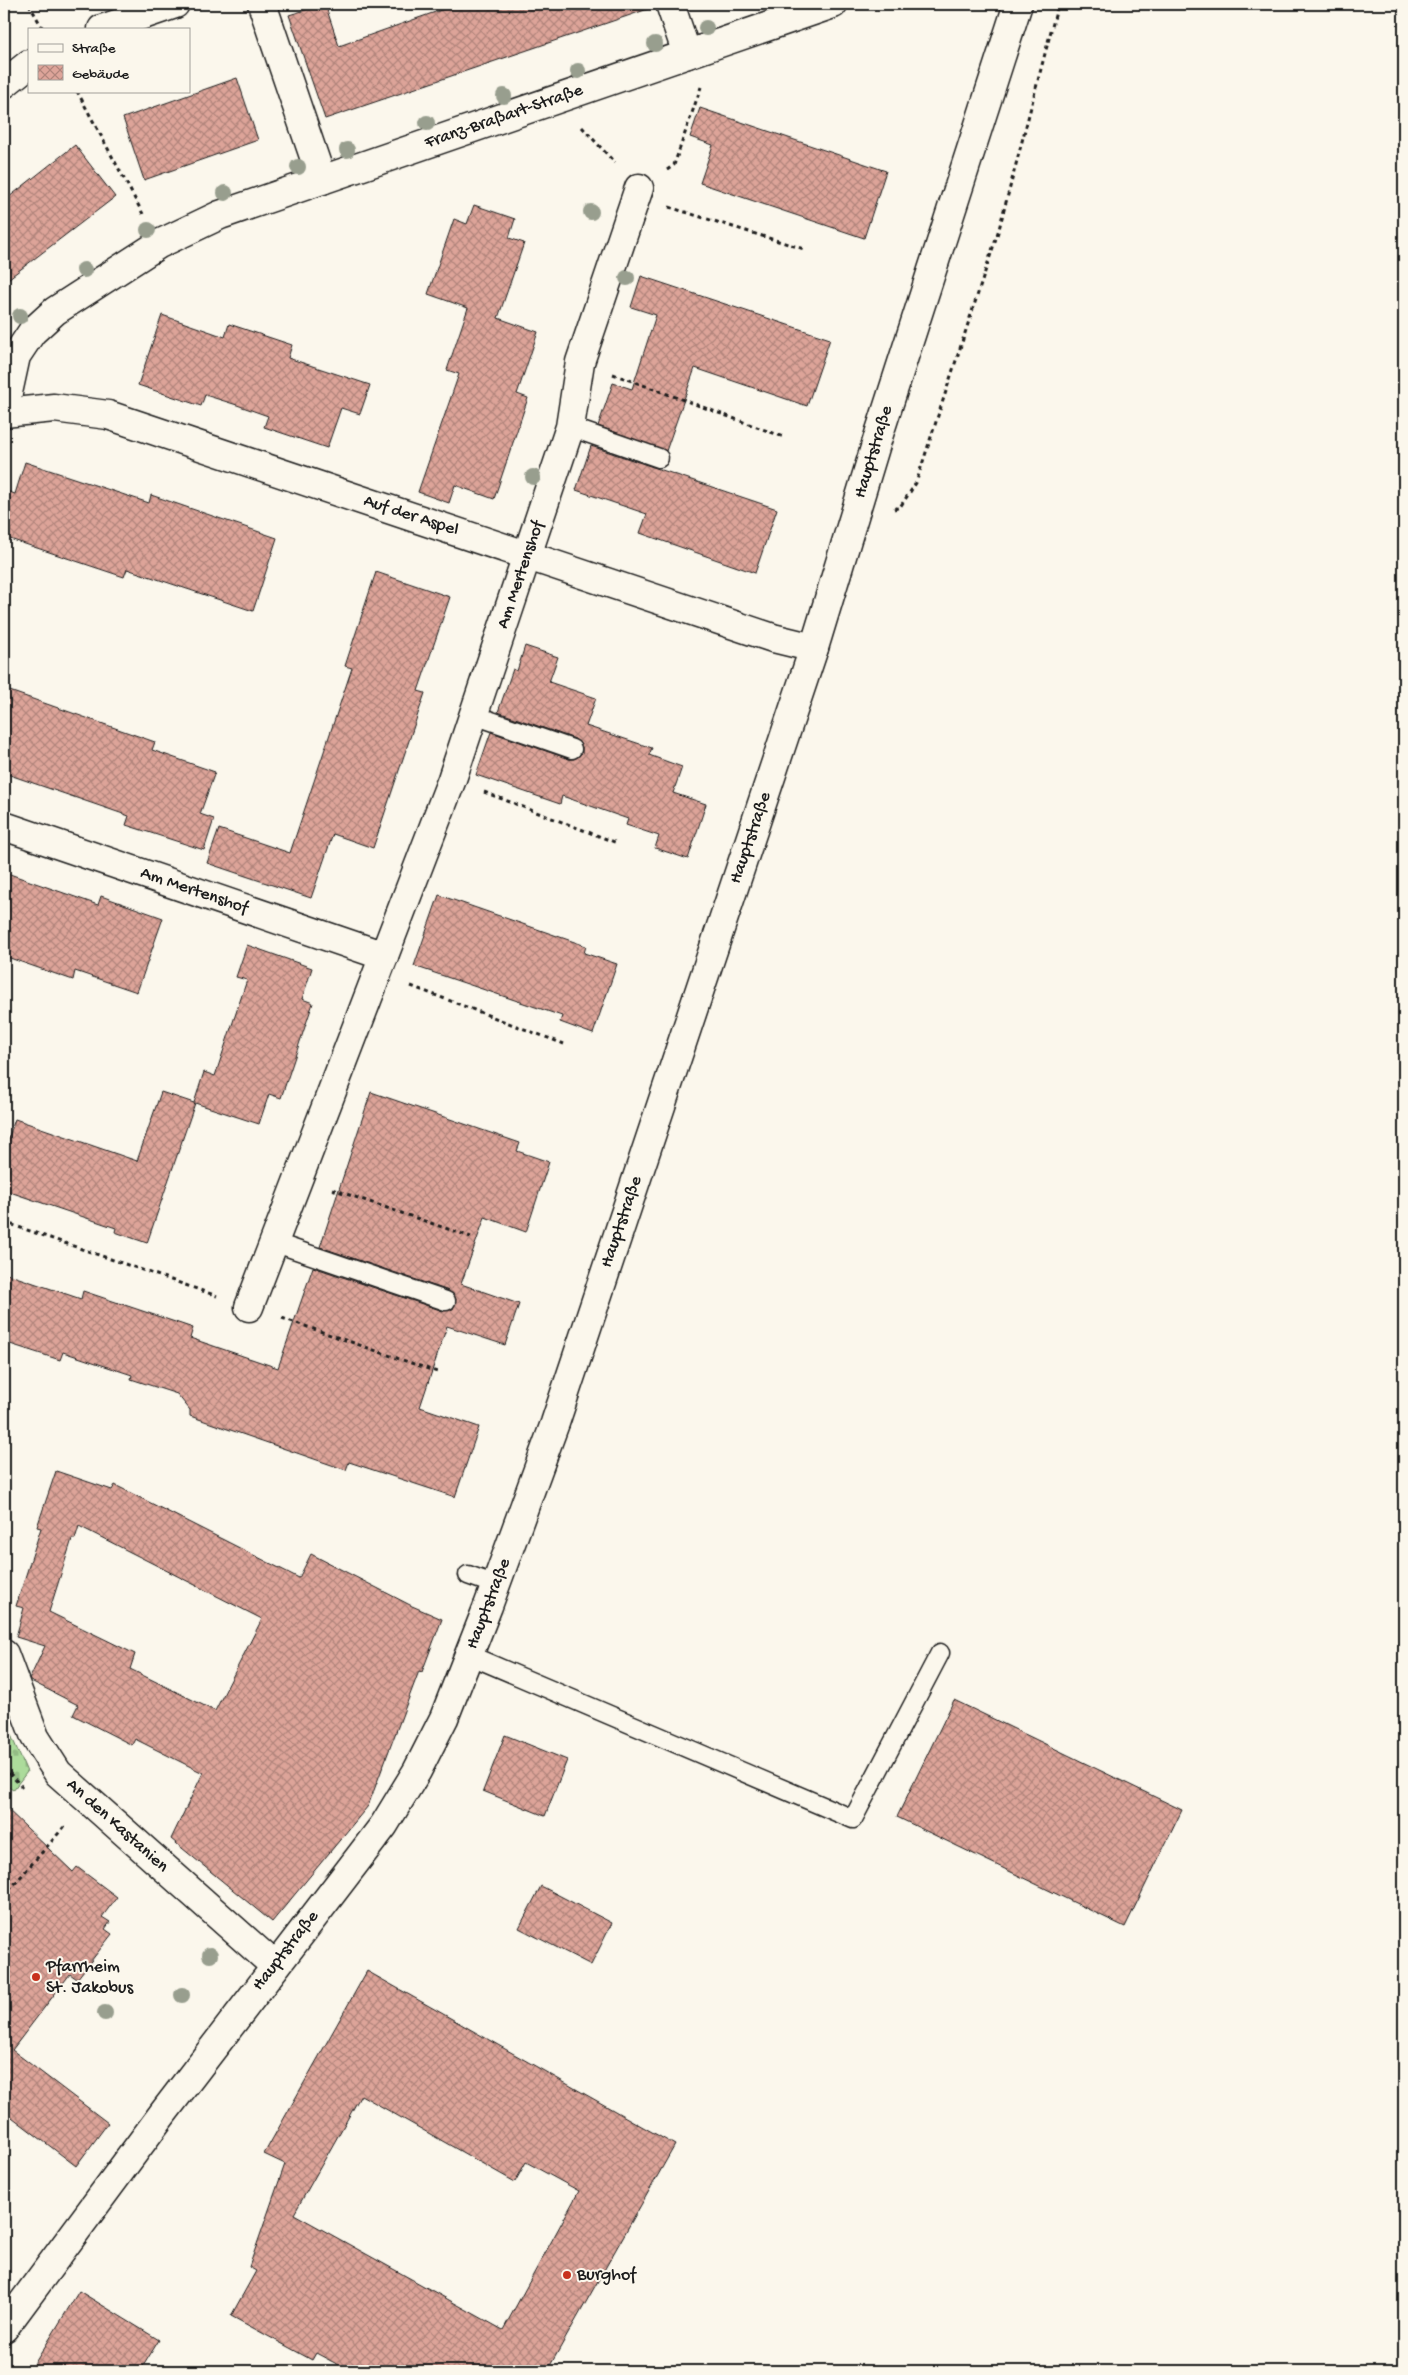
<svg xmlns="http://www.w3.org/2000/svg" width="1408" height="2375" font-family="'Gochi Hand',sans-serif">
  <defs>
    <pattern id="cemetery-stones" width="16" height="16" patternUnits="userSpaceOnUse" patternTransform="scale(1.25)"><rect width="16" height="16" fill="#acdb9b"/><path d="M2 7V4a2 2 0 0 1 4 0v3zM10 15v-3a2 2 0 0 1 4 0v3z" fill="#93bb85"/></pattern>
    <pattern id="building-cross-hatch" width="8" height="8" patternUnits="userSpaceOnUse" patternTransform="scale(1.25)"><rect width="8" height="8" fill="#dda499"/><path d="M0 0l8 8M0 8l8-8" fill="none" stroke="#b2857c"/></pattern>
  </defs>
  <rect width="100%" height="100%" fill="#fbf7ec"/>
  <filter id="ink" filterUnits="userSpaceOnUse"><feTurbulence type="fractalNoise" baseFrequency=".02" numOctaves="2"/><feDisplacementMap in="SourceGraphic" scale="10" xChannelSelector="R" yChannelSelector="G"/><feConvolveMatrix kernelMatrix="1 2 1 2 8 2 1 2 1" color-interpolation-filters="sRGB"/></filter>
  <g filter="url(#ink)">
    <path fill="url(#cemetery-stones)" stroke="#647c5c" d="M 4,1719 L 27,1772 L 13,1790 L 7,1786 L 4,1789 Z"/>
    <g fill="url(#building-cross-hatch)" stroke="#1c1c1c" fill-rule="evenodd">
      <path d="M 325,4 L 339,46 L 458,4 L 648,4 L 648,9 L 325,119 L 289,15 Z"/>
      <path d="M 237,78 L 258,140 L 144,180 L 123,118 Z"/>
      <path d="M 700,108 L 886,171 L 864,238 L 700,183 L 713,145 L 690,137 Z"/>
      <path d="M 75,145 L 115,197 L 4,282 L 4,201 Z"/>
      <path d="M 474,205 L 515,219 L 509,238 L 524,243 L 498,318 L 538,332 L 517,394 L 528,398 L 494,499 L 455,485 L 449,503 L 418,492 L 459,374 L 447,370 L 468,308 L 428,294 L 454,219 L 467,224 Z"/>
      <path d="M 641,276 L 830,339 L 807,406 L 695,368 L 666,451 L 598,426 L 613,383 L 632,389 L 656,315 L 631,307 Z"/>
      <path d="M 162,315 L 225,337 L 229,324 L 292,345 L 288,358 L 370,385 L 360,414 L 341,408 L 327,448 L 264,427 L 268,416 L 237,405 L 205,395 L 201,406 L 138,385 Z"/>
      <path d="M 591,446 L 777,509 L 755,573 L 640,533 L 647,514 L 576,490 Z"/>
      <path d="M 25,462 L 149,503 L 151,495 L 277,538 L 253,611 L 127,569 L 124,577 L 4,537 L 4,490 L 15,494 Z"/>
      <path d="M 376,572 L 450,597 L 418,691 L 425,693 L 373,848 L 333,834 L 311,898 L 207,863 L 219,829 L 290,853 L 352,668 L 345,666 Z"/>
      <path d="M 525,646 L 558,657 L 549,682 L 596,698 L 586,726 L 652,748 L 649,755 L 682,767 L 673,793 L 706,804 L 688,859 L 655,848 L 659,836 L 626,825 L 628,819 L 562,796 L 560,804 L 476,775 L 491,732 L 569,759 L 574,759 L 582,753 L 582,747 L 575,739 L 498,712 L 513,669 L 517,671 Z"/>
      <path d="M 4,689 L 155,742 L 152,750 L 215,772 L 200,814 L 214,819 L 204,850 L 126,825 L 129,816 L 4,773 Z"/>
      <path d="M 4,872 L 98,905 L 101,896 L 163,918 L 137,992 L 75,971 L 73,980 L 4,956 Z"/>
      <path d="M 439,895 L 586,946 L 584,953 L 617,964 L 593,1034 L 560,1022 L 562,1016 L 414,966 Z"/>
      <path d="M 247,945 L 312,968 L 302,999 L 313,1003 L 281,1098 L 269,1094 L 259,1124 L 195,1103 L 147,1243 L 115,1232 L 116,1228 L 4,1190 L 4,1151 L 15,1119 L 137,1161 L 161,1092 L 194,1103 L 204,1072 L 215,1076 L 247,980 L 236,977 Z"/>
      <path d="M 371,1092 L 520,1143 L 517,1151 L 549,1162 L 526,1232 L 485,1217 L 461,1284 L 519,1304 L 505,1345 L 447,1326 L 420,1407 L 479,1427 L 455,1497 L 349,1462 L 346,1470 L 190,1416 L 190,1410 L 177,1394 L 131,1379 L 132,1375 L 63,1352 L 60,1360 L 4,1342 L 4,1273 L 81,1299 L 83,1291 L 193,1328 L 190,1338 L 278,1368 L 313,1267 L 443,1311 L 453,1309 L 456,1299 L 449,1291 L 320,1247 Z"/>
      <path d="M 56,1471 L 112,1490 L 115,1485 L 299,1578 L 311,1554 L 412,1606 L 442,1619 L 422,1672 L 419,1671 L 368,1806 L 272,1922 L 171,1839 L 203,1773 L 135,1739 L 132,1745 L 73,1715 L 78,1705 L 31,1681 L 30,1678 L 45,1646 L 16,1637 L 24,1608 L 16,1606 L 41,1528 L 37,1527 ZM 79,1526 L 262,1619 L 215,1711 L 130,1669 L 135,1654 L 49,1612 L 72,1539 L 75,1539 Z"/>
      <path d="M 954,1700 L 1182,1810 L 1125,1927 L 897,1817 Z"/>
      <path d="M 505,1735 L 567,1760 L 545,1816 L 483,1791 Z"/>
      <path d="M 4,1806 L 73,1872 L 77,1867 L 117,1897 L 102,1917 L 110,1922 L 105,1929 L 112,1934 L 77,1979 L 70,1974 L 12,2050 L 108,2123 L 76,2166 L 4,2111 Z"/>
      <path d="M 541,1886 L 612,1923 L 591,1965 L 519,1928 Z"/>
      <path d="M 367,1971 L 675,2145 L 547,2371 L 350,2371 L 316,2353 L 312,2360 L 231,2316 L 256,2271 L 249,2267 L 285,2164 L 264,2154 ZM 361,2095 L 515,2182 L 526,2162 L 579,2191 L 503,2330 L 294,2214 Z"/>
      <path d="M 79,2291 L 159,2340 L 140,2371 L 30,2371 Z"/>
    </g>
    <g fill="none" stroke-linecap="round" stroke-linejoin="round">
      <g stroke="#1c1c1c" stroke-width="21">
        <g id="lane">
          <path d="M 570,427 L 659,458"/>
          <path d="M 474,715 L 572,749"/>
          <path d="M 273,1242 L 446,1301"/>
          <path d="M 468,1575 L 496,1585"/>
          <path d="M 469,1655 L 853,1819 L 940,1653"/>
        </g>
      </g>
      <g stroke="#1c1c1c" stroke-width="31">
        <g id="street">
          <path d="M 262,4 L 322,180"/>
          <path d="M 670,4 L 687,54"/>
          <path d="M 102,29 L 175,4"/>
          <path d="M 4,84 L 29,64"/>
          <path d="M 4,411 L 16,356 L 32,332 L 55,311 L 159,244 L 220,215 L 833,4"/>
          <path d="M 4,413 L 54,408 L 108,415 L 773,638 L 814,648"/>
          <path d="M 4,826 L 384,956"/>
          <path d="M 249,1307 L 452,779 L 570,427 L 580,362 L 639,188"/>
          <path d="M 4,1654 L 35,1737 L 58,1773 L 275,1966"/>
          <path d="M 4,2328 L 164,2112 L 384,1825 L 417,1771 L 444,1718 L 488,1606 L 555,1423 L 814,648 L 880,431 L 1018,4"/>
        </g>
      </g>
      <g stroke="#1c1c1c" stroke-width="3" stroke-dasharray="4 4" stroke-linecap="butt">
        <path d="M 29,4 L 43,29"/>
        <path d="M 77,91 L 143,214"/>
        <path d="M 582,127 L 615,163"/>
        <path d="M 667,170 L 674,165 L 701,87"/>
        <path d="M 669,207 L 804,249"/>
        <path d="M 613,374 L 784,437"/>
        <path d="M 894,509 L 900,507 L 916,483 L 999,229 L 1058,4"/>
        <path d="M 484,792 L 617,843"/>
        <path d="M 411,986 L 564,1044"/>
        <path d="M 332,1189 L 471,1237"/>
        <path d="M 4,1222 L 217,1296"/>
        <path d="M 282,1318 L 437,1372"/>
        <path d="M 4,1767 L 22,1787"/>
        <path d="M 4,1896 L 64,1827 L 62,1825"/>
      </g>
      <use href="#lane" stroke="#fbf7ec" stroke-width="18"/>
      <use href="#street" stroke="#fbf7ec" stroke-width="28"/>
    </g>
    <g fill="#989e8e">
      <circle cx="706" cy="28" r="8"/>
      <circle cx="655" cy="44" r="8"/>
      <circle cx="578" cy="71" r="8"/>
      <circle cx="504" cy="96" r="8"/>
      <circle cx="427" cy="123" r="8"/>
      <circle cx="347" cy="150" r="8"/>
      <circle cx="298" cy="167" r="8"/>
      <circle cx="225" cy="193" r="8"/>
      <circle cx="591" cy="212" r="8"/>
      <circle cx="148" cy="230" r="8"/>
      <circle cx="84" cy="270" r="8"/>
      <circle cx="627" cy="278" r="8"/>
      <circle cx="20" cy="316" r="8"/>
      <circle cx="533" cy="477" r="8"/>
      <circle cx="210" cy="1955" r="8"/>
      <circle cx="182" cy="1995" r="8"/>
      <circle cx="105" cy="2013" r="8"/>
    </g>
  </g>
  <g fill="#c8321e" stroke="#fbf7ec" stroke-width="2">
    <circle cx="36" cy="1977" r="5"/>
    <circle cx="567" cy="2275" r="5"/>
  </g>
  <g text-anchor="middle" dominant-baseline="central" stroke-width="4" stroke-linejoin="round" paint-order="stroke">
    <g font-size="18" fill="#1c1c1c" stroke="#fbf7ec">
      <text transform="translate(504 117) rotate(-19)">Franz-Braßart-Straße</text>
      <text transform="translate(874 452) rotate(-73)">Hauptstraße</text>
      <text transform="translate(411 516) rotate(18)">Auf der Aspel</text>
      <text transform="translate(521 575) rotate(-71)">Am Mertenshof</text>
      <text transform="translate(751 838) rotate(-71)">Hauptstraße</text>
      <text transform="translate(194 891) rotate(19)">Am Mertenshof</text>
      <text transform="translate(622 1222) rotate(-71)">Hauptstraße</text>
      <text transform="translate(489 1604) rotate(-69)">Hauptstraße</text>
      <text transform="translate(117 1826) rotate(42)">An den Kastanien</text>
      <text transform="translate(286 1951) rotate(-52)">Hauptstraße</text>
    </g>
    <g font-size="18" fill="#1c1c1c" stroke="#fbf7ec" text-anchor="start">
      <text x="46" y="1967">Pfarrheim<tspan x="46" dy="21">St. Jakobus</tspan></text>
      <text x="577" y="2275">Burghof</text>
    </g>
  </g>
  <rect width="1408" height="2375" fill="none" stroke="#fbf7ec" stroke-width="20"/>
  <rect x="10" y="10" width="1388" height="2355" fill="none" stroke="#1c1c1c" stroke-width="2" filter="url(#ink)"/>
  <rect x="28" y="28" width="162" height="65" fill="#fbf7ec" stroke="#a29f99"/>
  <rect x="38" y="44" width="25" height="8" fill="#fbf7ec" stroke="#a29f99"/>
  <text x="72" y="52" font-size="15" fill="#1c1c1c">Straße</text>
  <rect x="38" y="65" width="25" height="15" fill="url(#building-cross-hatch)" stroke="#a29f99"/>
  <text x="72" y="78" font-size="15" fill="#1c1c1c">Gebäude</text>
</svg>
